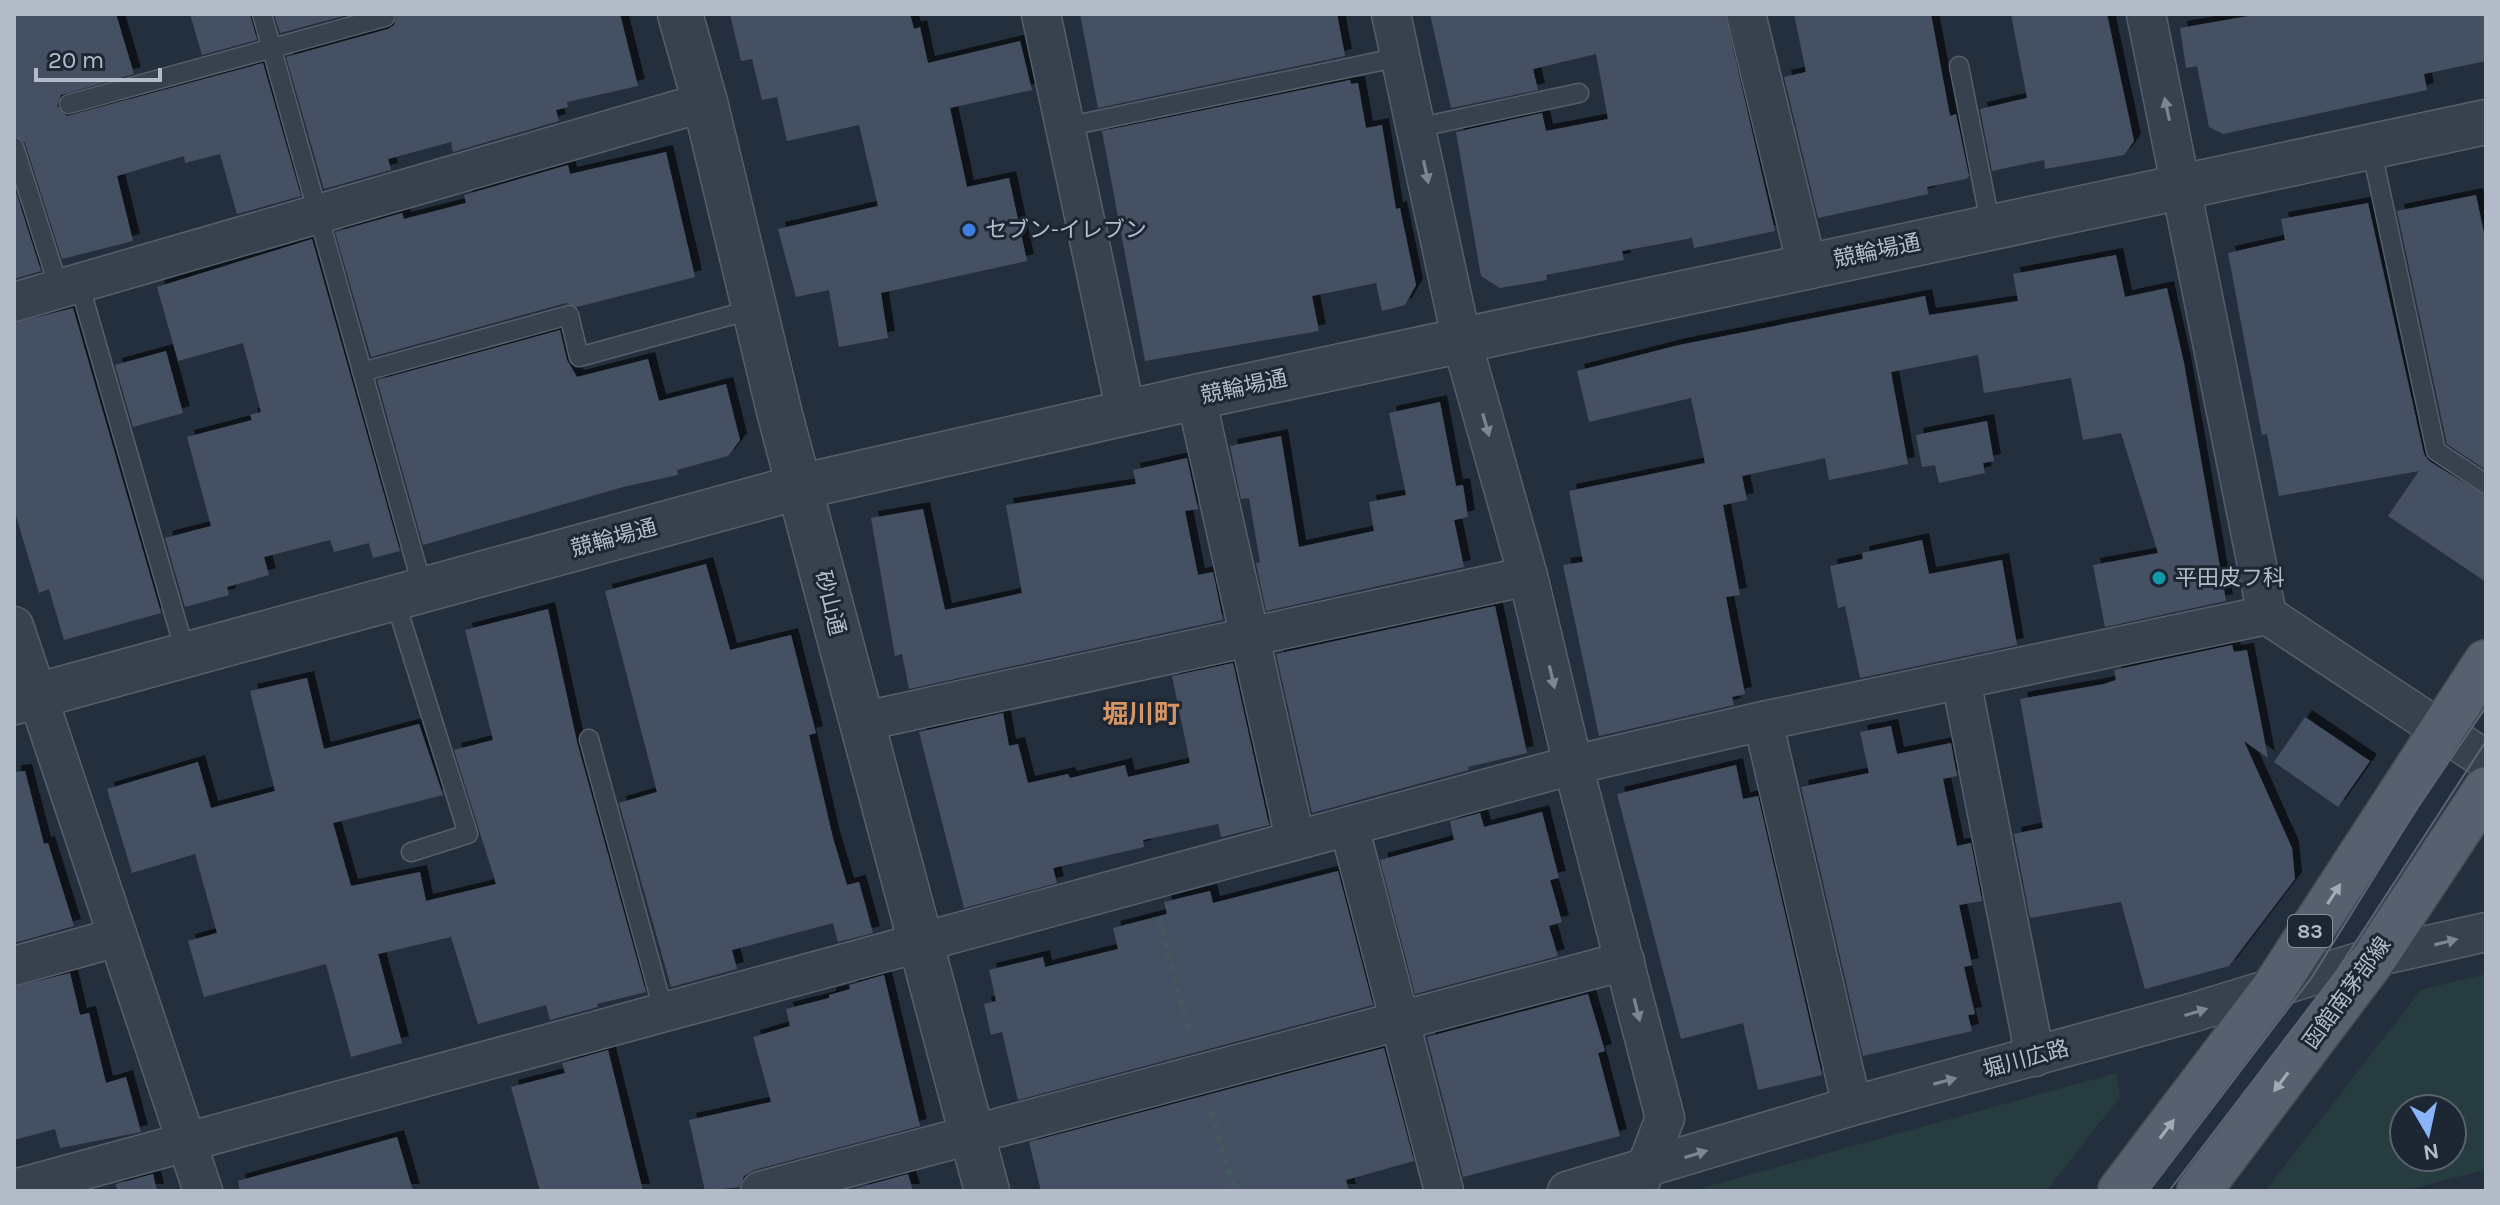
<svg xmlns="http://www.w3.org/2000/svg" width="2500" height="1205" font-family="Karla,'Noto Sans JP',sans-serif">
  <defs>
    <filter id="shadow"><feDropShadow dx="7" dy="-7" stdDeviation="0" flood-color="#0009"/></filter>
  </defs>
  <rect width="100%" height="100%" fill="#242f3e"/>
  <g fill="#263c3f" fill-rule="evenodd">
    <path d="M 2486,974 L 2486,1170 L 2402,1191 L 2265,1191 L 2421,990 ZM 2404,1109 L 2452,1109 L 2452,1157 L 2404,1157 Z"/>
    <path d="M 2116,1073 L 2120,1097 L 2046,1191 L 1691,1191 Z"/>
  </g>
  <g fill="#455162" filter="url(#shadow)">
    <path d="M 14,14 L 116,14 L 134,74 L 61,95 L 57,106 L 67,116 L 263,63 L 301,196 L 237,214 L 220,154 L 185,163 L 184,156 L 117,176 L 133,241 L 62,259 L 25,143 L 14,135 Z"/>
    <path d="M 190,14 L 250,14 L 257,40 L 202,55 Z"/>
    <path d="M 274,14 L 351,14 L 280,33 Z"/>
    <path d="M 397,14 L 620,14 L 638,86 L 567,102 L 568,107 L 556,110 L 559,121 L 453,152 L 451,142 L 388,159 L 391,170 L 324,189 L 286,57 L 388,29 L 394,25 Z"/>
    <path d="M 730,14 L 910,14 L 914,29 L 920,27 L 928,63 L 1020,41 L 1032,90 L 950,108 L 967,187 L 1009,178 L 1027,261 L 881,293 L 888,338 L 839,347 L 829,290 L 796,297 L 778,229 L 878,206 L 859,125 L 787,141 L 777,97 L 762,100 L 752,59 L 741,61 Z"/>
    <path d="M 1080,14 L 1337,14 L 1345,56 L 1098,108 Z"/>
    <path d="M 1430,14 L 1725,14 L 1775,231 L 1694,248 L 1692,238 L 1622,251 L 1624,260 L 1546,275 L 1547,280 L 1500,288 L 1481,276 L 1456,132 L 1542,113 L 1546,131 L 1608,119 L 1596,54 L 1533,69 L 1538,90 L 1451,108 Z"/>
    <path d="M 1794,14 L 1931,14 L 1950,116 L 1956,114 L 1969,176 L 1966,179 L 1927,187 L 1928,194 L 1818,218 L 1784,77 L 1806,72 Z"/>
    <path d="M 2011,14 L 2107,14 L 2134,141 L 2124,155 L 2045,169 L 2044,160 L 1992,171 L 1980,109 L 2027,98 Z"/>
    <path d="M 2260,14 L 2486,14 L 2486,61 L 2424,74 L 2427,90 L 2223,134 L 2209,127 L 2197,66 L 2186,68 L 2180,28 Z"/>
    <path d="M 1350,80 L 1351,84 L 1358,83 L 1366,128 L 1382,125 L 1396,209 L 1400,208 L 1416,285 L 1405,305 L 1382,311 L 1376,283 L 1312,296 L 1319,331 L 1145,361 L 1102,131 Z"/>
    <path d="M 666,152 L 695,277 L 577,307 L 566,303 L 371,357 L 335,232 L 402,213 L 404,219 L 466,203 L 464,195 L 568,165 L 570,174 Z"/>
    <path d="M 14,186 L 41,271 L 14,279 Z"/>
    <path d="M 2476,195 L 2486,243 L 2486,470 L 2447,444 L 2397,211 Z"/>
    <path d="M 2368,203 L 2424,454 L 2429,461 L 2486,496 L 2486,582 L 2388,516 L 2419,471 L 2279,496 L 2267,434 L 2262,435 L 2228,253 L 2285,240 L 2281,219 Z"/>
    <path d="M 312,239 L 400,551 L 373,558 L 369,543 L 334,552 L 330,540 L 264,557 L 269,575 L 227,587 L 229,595 L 185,607 L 165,538 L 211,526 L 187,437 L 252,420 L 250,415 L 261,412 L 243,343 L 178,361 L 157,287 Z"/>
    <path d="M 2116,255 L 2125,297 L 2167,288 L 2184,363 L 2226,601 L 2105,627 L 2093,565 L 2158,553 L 2121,433 L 2083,440 L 2071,378 L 1984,393 L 1978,355 L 1891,372 L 1908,464 L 1829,480 L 1825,458 L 1742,476 L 1747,500 L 1723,505 L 1740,595 L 1726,597 L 1745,694 L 1732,697 L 1734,705 L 1599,736 L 1563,565 L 1583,562 L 1569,491 L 1705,463 L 1691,398 L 1589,422 L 1577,371 L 1679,345 L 1925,296 L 1929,315 L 2018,301 L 2013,274 Z"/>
    <path d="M 73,308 L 161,613 L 64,640 L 49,589 L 39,593 L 14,509 L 14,323 Z"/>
    <path d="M 560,330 L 567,360 L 577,377 L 648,359 L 659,401 L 726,384 L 740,440 L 728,456 L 677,470 L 678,475 L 623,487 L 423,545 L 377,380 Z"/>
    <path d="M 166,351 L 183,413 L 133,427 L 115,365 Z"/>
    <path d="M 1440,402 L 1456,486 L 1463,485 L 1468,517 L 1454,520 L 1464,567 L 1266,611 L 1256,563 L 1260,562 L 1249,498 L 1241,499 L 1230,446 L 1281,436 L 1299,547 L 1374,531 L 1369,502 L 1406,495 L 1389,413 Z"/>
    <path d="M 1987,421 L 1994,461 L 1983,463 L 1985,473 L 1939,483 L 1935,465 L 1922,467 L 1916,435 Z"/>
    <path d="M 1187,458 L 1198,509 L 1185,511 L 1198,575 L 1213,572 L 1223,620 L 909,689 L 902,654 L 895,656 L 871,518 L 923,509 L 945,610 L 1022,593 L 1006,505 L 1136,484 L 1133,470 Z"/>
    <path d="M 1922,540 L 1929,574 L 2002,560 L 2017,645 L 1860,678 L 1845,606 L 1838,608 L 1830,566 L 1863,559 L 1862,553 Z"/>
    <path d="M 706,564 L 730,650 L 791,635 L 816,733 L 809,735 L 833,838 L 847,885 L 859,882 L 873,933 L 838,942 L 833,923 L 732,950 L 737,969 L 671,987 L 619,803 L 657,792 L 605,591 Z"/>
    <path d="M 1495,606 L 1527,753 L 1468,767 L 1469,770 L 1312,813 L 1276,654 Z"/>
    <path d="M 548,609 L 577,742 L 646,992 L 597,1004 L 598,1007 L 550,1020 L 546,1005 L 478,1024 L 451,937 L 378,954 L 402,1043 L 351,1057 L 326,964 L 204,997 L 188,941 L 217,933 L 195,854 L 132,873 L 107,789 L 198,762 L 211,808 L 275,791 L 250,691 L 307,678 L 324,749 L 419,724 L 443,795 L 333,823 L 351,886 L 420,872 L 426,901 L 496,884 L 454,750 L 493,740 L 465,630 Z"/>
    <path d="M 2232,645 L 2234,652 L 2247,650 L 2268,758 L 2244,741 L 2292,848 L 2295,879 L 2229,966 L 2145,989 L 2121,902 L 2030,918 L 2014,834 L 2043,828 L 2020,699 L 2104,684 L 2116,680 L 2114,670 Z"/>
    <path d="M 1233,663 L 1269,825 L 1221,837 L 1218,824 L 1143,840 L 1144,847 L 1053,868 L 1057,883 L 964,908 L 919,732 L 1003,713 L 1009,746 L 1018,744 L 1028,783 L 1068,774 L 1070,778 L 1125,765 L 1128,777 L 1190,763 L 1172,676 Z"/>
    <path d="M 2305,717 L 2370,761 L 2338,807 L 2274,762 Z"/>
    <path d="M 1891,726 L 1897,754 L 1951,743 L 1957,776 L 1943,779 L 1957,846 L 1971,843 L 1982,901 L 1959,905 L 1972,965 L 1964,967 L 1975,1014 L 1968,1015 L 1972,1031 L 1863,1056 L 1801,787 L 1869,773 L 1860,732 Z"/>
    <path d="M 1736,765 L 1743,799 L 1758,796 L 1822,1075 L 1758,1090 L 1743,1023 L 1681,1039 L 1617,794 Z"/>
    <path d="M 25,771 L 44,844 L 48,843 L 74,926 L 14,943 L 14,772 Z"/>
    <path d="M 1542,812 L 1559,878 L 1550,880 L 1562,922 L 1549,926 L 1558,956 L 1415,994 L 1380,860 L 1454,840 L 1450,821 L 1480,813 L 1484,827 Z"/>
    <path d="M 1338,871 L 1373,1005 L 1018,1100 L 1002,1032 L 991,1035 L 984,1004 L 996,1001 L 989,970 L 1043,957 L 1045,967 L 1118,949 L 1113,928 L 1167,914 L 1164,902 L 1210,891 L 1213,903 Z"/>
    <path d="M 70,973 L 80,1015 L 89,1013 L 106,1083 L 126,1077 L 141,1132 L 60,1148 L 55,1129 L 14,1140 L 14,987 Z"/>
    <path d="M 884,975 L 920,1126 L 754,1170 L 744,1176 L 739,1187 L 705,1191 L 689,1120 L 771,1102 L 753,1037 L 790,1026 L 786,1009 L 829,998 L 829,995 L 850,989 L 849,985 Z"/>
    <path d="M 1588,994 L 1605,1051 L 1598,1053 L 1620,1136 L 1463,1177 L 1427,1037 Z"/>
    <path d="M 1384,1048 L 1414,1161 L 1346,1180 L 1349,1191 L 1041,1191 L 1029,1142 Z"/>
    <path d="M 608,1050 L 643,1191 L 540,1191 L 511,1087 L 565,1073 L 562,1063 Z"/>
    <path d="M 397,1137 L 413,1191 L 240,1191 L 238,1181 Z"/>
    <path d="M 153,1174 L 157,1191 L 117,1191 L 116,1184 Z"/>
    <path d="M 908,1174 L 913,1191 L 846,1191 Z"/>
  </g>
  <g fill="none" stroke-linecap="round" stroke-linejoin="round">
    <g stroke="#565f6c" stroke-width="21">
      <g id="service">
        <path d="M 262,14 L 423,589"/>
        <path d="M 1959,66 L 1991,227"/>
        <path d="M 69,104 L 385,17"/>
        <path d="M 1065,127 L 1400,57"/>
        <path d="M 1416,128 L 1579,93"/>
        <path d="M 14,147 L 59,288"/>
        <path d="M 2371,147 L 2436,451 L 2486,484"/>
        <path d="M 79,283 L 186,655"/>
        <path d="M 362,372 L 569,315 L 579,357 L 754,309"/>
        <path d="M 394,597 L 468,834 L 411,852"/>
        <path d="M 589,739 L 664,1013"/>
      </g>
    </g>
    <g stroke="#565f6c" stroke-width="41">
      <g id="minor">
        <path d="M 1041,14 L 1126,413"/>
        <path d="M 1391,14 L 1462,342 L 1528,576 L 1573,765 L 1665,1118 L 1637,1191"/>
        <path d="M 1746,14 L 1807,266"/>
        <path d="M 2146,14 L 2267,615 L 2486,760"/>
        <path d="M 14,302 L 705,102"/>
        <path d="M 1196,397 L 1295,839"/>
        <path d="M 14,626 L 203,1191"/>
        <path d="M 1961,680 L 2035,1057"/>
        <path d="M 1763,721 L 1852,1106"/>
        <path d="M 860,722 L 1528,576"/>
        <path d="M 1349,826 L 1444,1191"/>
        <path d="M 14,966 L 118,937"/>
        <path d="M 14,1189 L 1573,765 L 1763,721 L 2267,615"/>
        <path d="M 760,1191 L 1625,961"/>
        <path d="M 1567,1191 L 1852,1106 L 2191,1013 L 2375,957 L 2486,932"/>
      </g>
    </g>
    <g stroke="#565f6c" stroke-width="47">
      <g id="tertiary">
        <path d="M 680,14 L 705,102 L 780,415 L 987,1191"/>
        <path d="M 14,702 L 799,487 L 1196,397 L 2486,122"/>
      </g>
    </g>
    <g stroke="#414a57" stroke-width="47">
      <g id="primary">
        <path d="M 2120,1191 L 2274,988 L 2486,662"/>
        <path d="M 2199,1191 L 2375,957 L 2486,789"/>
      </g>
    </g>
    <g stroke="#44595c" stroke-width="5" stroke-dasharray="6 6" stroke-linecap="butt">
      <path d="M 1159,918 L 1190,1036"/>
      <path d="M 1211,1112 L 1235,1191"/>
    </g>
    <use href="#service" stroke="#38414e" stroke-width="18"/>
    <use href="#minor" stroke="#38414e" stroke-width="38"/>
    <use href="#tertiary" stroke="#38414e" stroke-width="44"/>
    <use href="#primary" stroke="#56606e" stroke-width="44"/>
    <g stroke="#5a6575" stroke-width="2">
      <path d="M 2149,1191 L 2312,977 L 2417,808 L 2486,707"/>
      <path d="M 2169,1191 L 2337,971 L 2486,741"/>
    </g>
  </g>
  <defs><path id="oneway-solid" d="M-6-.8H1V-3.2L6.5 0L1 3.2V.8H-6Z" transform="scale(2)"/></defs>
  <g fill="#7c8592">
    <use href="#oneway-solid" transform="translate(2167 109) rotate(-102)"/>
    <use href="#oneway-solid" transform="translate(1426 172) rotate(78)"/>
    <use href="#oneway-solid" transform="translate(1486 425) rotate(74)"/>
    <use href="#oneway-solid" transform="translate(1552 677) rotate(77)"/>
    <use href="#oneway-solid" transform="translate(2446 942) rotate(-14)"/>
    <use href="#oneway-solid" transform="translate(1637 1010) rotate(76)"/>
    <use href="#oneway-solid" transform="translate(2196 1012) rotate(-17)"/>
    <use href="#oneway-solid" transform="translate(1945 1081) rotate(-15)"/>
    <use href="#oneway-solid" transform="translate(1696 1154) rotate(-17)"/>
  </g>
  <g fill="#a1aab7">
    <use href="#oneway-solid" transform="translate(2334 894) rotate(-57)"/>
    <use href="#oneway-solid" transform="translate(2281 1082) rotate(127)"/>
    <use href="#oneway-solid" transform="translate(2167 1129) rotate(-53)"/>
  </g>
  <circle fill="#3f7fe0" stroke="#1d2633" stroke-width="3" cx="969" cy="230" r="8"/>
  <circle fill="#0f9aa8" stroke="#1d2633" stroke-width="3" cx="2159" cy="578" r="8"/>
  <g text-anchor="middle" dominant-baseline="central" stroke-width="6" stroke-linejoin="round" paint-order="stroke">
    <rect fill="#1d2633" stroke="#878f9c" stroke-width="2" x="2288" y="915" width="44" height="32" rx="6"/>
    <g font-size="20" font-weight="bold" fill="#b4bcc9">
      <text x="2310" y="931">83</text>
    </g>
    <g font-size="22" fill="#b4bcc9" stroke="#1d2633" text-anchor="start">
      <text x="985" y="230">セブン-イレブン</text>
      <text x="2175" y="578">平田皮フ科</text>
    </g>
    <g font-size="22" fill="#b4bcc9" stroke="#1d2633">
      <text transform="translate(1877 251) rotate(-12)">競輪場通</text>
      <text transform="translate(1244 387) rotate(-12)">競輪場通</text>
      <text transform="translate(614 538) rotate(-15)">競輪場通</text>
      <text transform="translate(830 603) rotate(76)">砂山通</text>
      <text transform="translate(2347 993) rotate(-54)">函館南茅部線</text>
      <text transform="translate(2026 1059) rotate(-15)">堀川広路</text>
    </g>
    <g font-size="26" font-weight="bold" fill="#d59563" stroke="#1d2633">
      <text x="1141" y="714">堀川町</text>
    </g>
  </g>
  <rect width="2500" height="1205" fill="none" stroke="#b4bcc9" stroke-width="32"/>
  <g transform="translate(2428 1133) rotate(171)"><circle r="38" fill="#1d2633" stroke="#59626f" stroke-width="2"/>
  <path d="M0-6L14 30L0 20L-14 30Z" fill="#8ab4f8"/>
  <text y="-12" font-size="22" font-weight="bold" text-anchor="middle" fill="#b4bcc9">N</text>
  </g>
  <path d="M36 68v12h124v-12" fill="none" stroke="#b4bcc9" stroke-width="4"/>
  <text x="48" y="68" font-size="24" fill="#b4bcc9" stroke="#1d2633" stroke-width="6" paint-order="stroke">20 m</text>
</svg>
